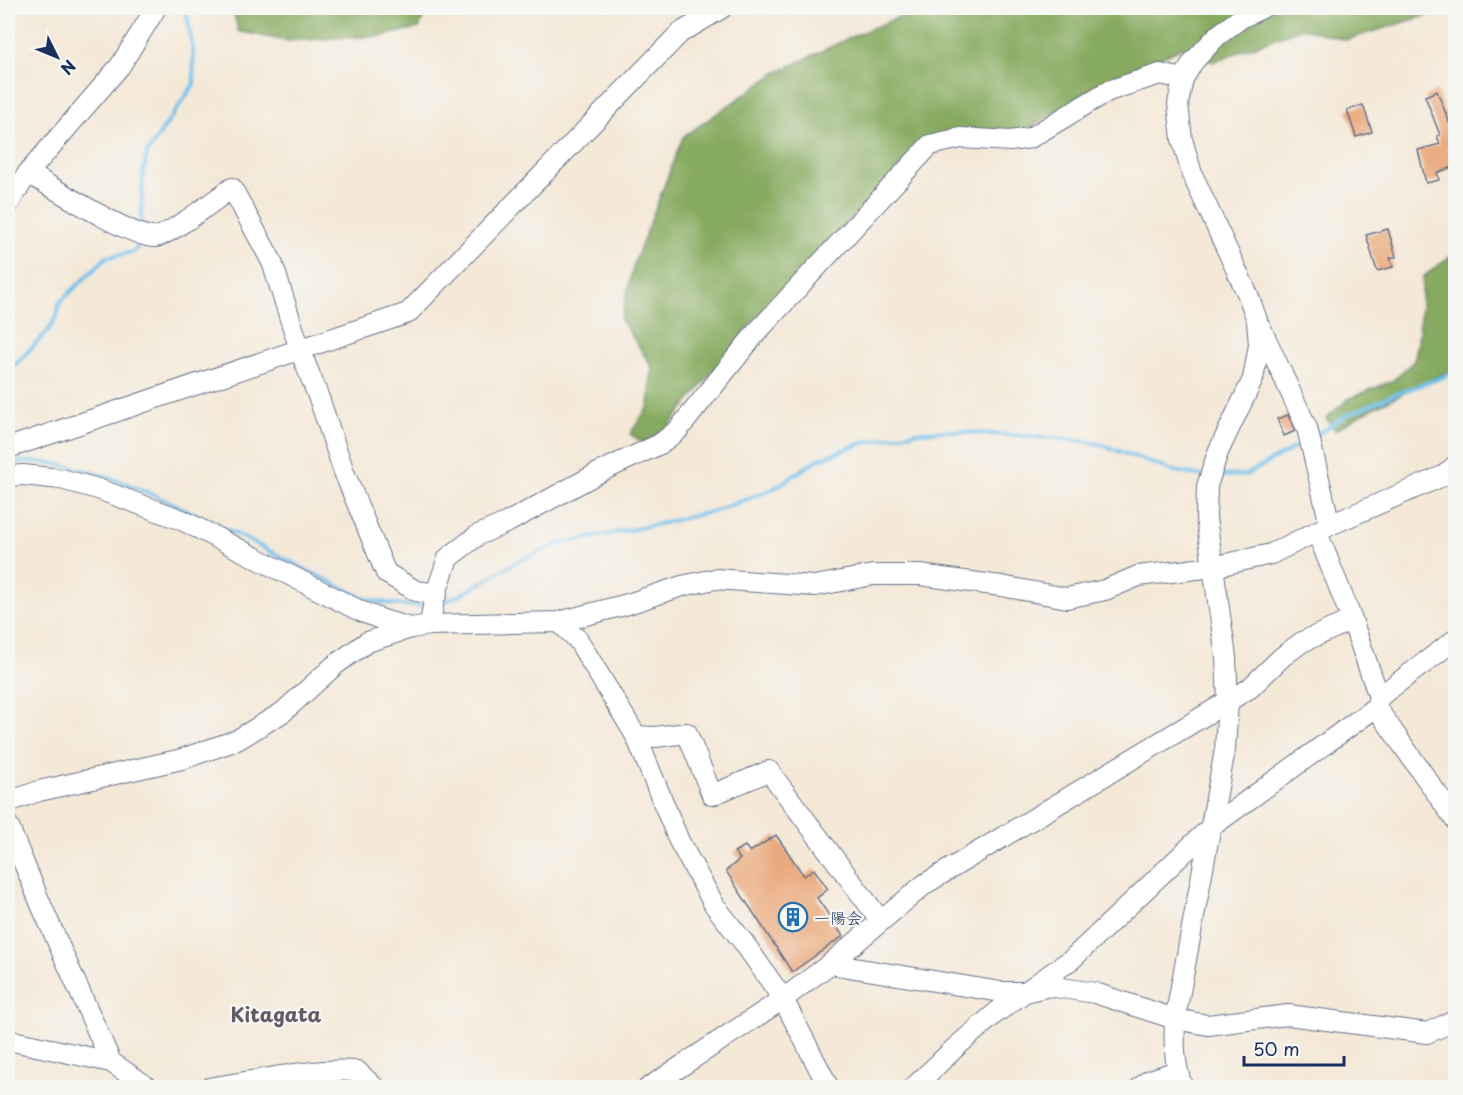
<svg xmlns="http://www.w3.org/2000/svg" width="1463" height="1095" font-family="'Playpen Sans','Klee One',sans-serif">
  <rect width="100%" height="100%" fill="#f6f6f2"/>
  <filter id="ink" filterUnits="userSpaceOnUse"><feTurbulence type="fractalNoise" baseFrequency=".0167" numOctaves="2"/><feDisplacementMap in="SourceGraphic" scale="12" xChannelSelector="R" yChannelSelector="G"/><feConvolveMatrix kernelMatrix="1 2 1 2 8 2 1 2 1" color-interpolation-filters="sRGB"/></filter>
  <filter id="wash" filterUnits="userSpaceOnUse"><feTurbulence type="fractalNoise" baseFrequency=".008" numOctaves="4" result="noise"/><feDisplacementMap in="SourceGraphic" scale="24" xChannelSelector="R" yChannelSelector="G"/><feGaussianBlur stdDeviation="1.35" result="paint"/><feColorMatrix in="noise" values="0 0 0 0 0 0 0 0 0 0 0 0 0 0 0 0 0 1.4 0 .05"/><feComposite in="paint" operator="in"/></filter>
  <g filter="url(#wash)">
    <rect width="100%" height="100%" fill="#f4e8d7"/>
    <g fill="#86aa5e" stroke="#506c5e" stroke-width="1.5">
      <path d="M 242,8 L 427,8 L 419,28 L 381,36 L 286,41 L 238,31 L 234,13 Z"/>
      <path d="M 921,8 L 1451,8 L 1346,40 L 1302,28 L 1213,62 L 1183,47 L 1109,80 L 1019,134 L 948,130 L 915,153 L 754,320 L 667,429 L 644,443 L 630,434 L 649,406 L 652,367 L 621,319 L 634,264 L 683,137 L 774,74 L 853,36 Z"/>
      <path d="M 1455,253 L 1455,368 L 1369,410 L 1335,430 L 1326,418 L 1348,399 L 1392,381 L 1414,361 L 1418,343 L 1423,277 Z"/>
    </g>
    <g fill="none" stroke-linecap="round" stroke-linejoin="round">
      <g stroke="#71c1ec" stroke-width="4">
        <path d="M 141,223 L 143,173 L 147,153 L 194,84 L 193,52 L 186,8"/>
        <path d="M 8,372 L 48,331 L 57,316 L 60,302 L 107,257 L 134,252 L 139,244"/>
        <path d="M 1315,436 L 1345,416 L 1395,394 L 1449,375 L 1456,367"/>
        <path d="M 8,463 C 79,452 185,509 248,540 C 286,560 325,579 363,598 C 385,604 406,607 428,605"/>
        <path d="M 1217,476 L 1246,475 L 1303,443"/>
        <path d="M 439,604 L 462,594 L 520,560 L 559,544 L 659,524 L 718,510 L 773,489 L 817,460 L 863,443 L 917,432 L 947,431 L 1068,439 L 1099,444 L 1174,471 L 1204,476"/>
      </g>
    </g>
    <g id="blocks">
      <g fill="#eaa97c">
        <path d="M 1437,91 L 1455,137 L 1455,166 L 1437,173 L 1439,180 L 1426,183 L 1418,150 L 1440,144 L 1437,136 L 1440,135 L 1425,96 Z"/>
        <path d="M 1363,105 L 1372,132 L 1356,137 L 1347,110 Z"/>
        <path d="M 1388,229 L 1396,257 L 1390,258 L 1393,267 L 1377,271 L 1366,235 Z"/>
        <path d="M 1288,415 L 1295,431 L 1284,436 L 1277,419 Z"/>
        <path d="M 776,835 L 804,876 L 814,869 L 828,889 L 817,898 L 843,936 L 792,972 L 726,871 L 740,859 L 734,852 L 745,846 L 750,852 Z"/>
      </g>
    </g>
  </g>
  <g filter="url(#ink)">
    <use href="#blocks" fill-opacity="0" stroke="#677088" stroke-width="1.5"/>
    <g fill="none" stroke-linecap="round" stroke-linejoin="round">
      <g stroke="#677088" stroke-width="22">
        <g id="minor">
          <path d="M 28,173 C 52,187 132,238 155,237 C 169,236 217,198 232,188 L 272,262 L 300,350 L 320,401 L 344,472 L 386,573 L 416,591 L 437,594"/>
          <path d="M 8,204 L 28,173 L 120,66 L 156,8"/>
          <path d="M 1261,328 L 1307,428 L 1330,525"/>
          <path d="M 8,448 L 408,313 L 680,33 L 722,8"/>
          <path d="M 8,476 L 23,475 L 61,479 L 98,489 L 182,520 L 360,611 L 383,620 L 411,628"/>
          <path d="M 559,622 L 578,640 L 636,736 L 679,841 L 715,906 L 744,943 L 783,999 L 829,1088"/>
          <path d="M 430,625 L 434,599 L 448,558 L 478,535 L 508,522 L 602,471 L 660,444 L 678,430 L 756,333 L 930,145 L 961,138 L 1010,141 L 1030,138 L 1108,91 L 1160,74 L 1183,79"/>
          <path d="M 1379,697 L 1456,639"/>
          <path d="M 1376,707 L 1456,821"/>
          <path d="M 636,736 L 655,737 L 687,733 L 712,795 L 769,771 L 880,920"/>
          <path d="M 8,802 L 39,791 L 182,759 L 237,740 L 283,712 L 335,665 L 367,642 L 411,628 L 430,625 L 559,622 L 628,604 L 682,586 L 715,579 L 815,586 L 873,575 L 920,575 L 1001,586 L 1067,598 L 1105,590 L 1138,576 L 1213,567 L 1271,554 L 1330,525 L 1445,475 L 1456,465"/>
          <path d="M 8,825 L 42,907 L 111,1062"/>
          <path d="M 830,964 L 1001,992 L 1025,992 L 1049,986 L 1095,993 L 1175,1019 L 1208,1025 L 1288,1015 L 1427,1033 L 1456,1020"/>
          <path d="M 8,1040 L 111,1062 L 149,1088"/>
          <path d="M 209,1088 C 259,1081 307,1068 357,1071 L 375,1088"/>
          <path d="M 648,1088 L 783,999 L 830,964 L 925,884 L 1250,688 L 1282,657 L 1302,642 L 1352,620"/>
          <path d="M 913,1088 L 956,1047 L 997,1012 L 1072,959 L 1211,827 L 1376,707 L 1379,697 L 1352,620 L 1317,532"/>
          <path d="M 1140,1088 L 1148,1081 L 1177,1071"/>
          <path d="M 1183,1088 C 1174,1065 1174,1043 1175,1019 L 1225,750 L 1228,701 L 1226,657 L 1206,518 L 1207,486 L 1218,452 L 1253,379 L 1259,345 L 1257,320 L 1248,295 L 1192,174 L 1182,139 L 1178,104 L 1183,79 L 1193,62 L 1217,36 L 1241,18 L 1262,8"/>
        </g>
      </g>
      <use href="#minor" stroke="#fff" stroke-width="20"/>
    </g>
  </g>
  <defs>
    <g id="building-ring" transform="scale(1.5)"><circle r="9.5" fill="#f6f6f2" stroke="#1f6fb2" stroke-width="1.5"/><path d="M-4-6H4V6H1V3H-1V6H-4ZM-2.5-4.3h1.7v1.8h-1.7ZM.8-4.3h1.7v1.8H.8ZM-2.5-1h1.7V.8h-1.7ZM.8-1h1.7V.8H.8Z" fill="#1f6fb2"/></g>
  </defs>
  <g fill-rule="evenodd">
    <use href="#building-ring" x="793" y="917"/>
  </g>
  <g text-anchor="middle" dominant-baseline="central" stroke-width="4.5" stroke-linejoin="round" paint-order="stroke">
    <g font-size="16" fill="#1b2f5e" stroke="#f6f6f2" text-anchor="start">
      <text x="814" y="917">一陽会</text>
    </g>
    <g font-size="20" font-weight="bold" fill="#635a68" stroke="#f6f6f2">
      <text x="276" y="1014">Kitagata</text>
    </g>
  </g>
  <rect width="1463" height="1095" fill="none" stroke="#f6f6f2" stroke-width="30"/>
  <g transform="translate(57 57) rotate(133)" stroke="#f6f6f2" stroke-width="4.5" paint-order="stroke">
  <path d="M0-4.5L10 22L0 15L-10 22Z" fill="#1b2f5e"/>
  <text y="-9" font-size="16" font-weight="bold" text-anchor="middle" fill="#1b2f5e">N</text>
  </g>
  <path d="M1244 1056v9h100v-9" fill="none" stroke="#1b2f5e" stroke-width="3"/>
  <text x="1253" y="1056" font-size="18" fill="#1b2f5e" stroke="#f6f6f2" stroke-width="4.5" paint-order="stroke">50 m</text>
</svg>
